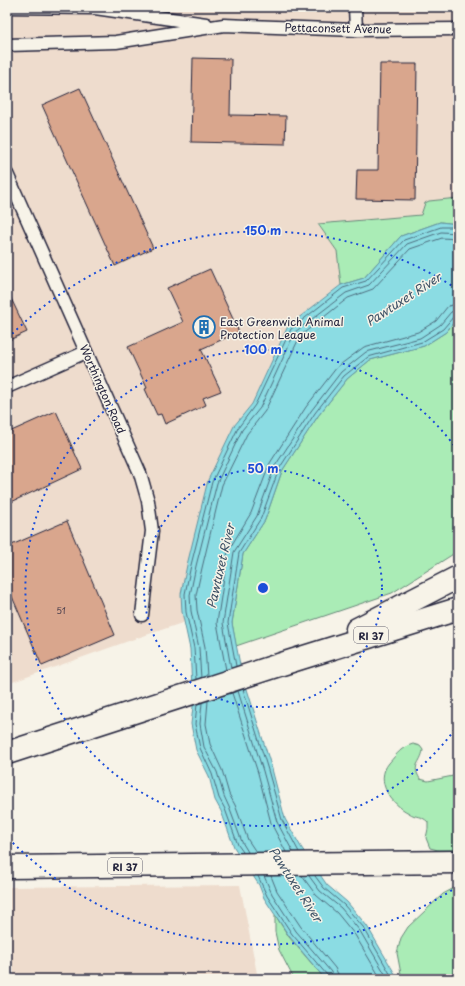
<svg xmlns="http://www.w3.org/2000/svg" width="465" height="986" font-family="'Playpen Sans',sans-serif">
  <rect width="100%" height="100%" fill="#f7f3e8"/>
  <filter id="ink" filterUnits="userSpaceOnUse"><feTurbulence type="fractalNoise" baseFrequency=".025" numOctaves="2"/><feDisplacementMap in="SourceGraphic" scale="8" xChannelSelector="R" yChannelSelector="G"/><feConvolveMatrix kernelMatrix="1 2 1 2 8 2 1 2 1" color-interpolation-filters="sRGB"/></filter>
  <g filter="url(#ink)">
    <g fill="#eedccd">
      <path d="M 7,7 L 458,7 L 458,198 L 429,201 L 425,203 L 421,215 L 318,225 L 337,251 L 341,285 L 288,326 L 252,404 L 234,426 L 182,612 L 185,622 L 137,638 L 7,684 Z"/>
      <path d="M 240,885 L 258,979 L 7,979 L 7,887 Z"/>
    </g>
    <g fill="#aaecb6" stroke="#668778">
      <path d="M 458,198 L 458,224 L 440,222 L 401,236 L 364,278 L 341,285 L 337,251 L 318,224 L 421,215 L 425,203 L 429,201 Z"/>
      <path d="M 458,317 L 458,551 L 392,593 L 236,646 L 232,623 L 243,554 L 265,520 L 282,471 L 318,416 L 347,379 L 370,360 L 424,346 L 446,332 Z"/>
      <path d="M 413,744 L 420,746 L 423,750 C 421,764 411,764 420,779 L 428,781 L 458,775 L 458,850 L 438,850 L 430,848 L 426,838 L 428,829 L 428,822 C 421,815 416,818 409,813 C 391,804 374,781 389,763 C 398,753 400,748 413,744 Z"/>
      <path d="M 458,886 L 458,979 L 402,979 L 397,953 L 401,938 L 408,927 L 443,894 Z"/>
      <path d="M 275,915 L 289,937 L 325,979 L 294,979 L 279,950 L 275,932 Z"/>
    </g>
    <path fill="#8bdce3" stroke="#6192a0" d="M 440,222 L 458,224 L 458,317 L 446,332 L 424,346 L 370,360 L 347,379 L 318,416 L 282,471 L 265,520 L 243,554 L 232,623 L 241,670 L 272,769 L 285,819 L 301,847 L 327,885 L 347,902 L 367,926 L 398,979 L 325,979 L 289,936 L 264,898 L 259,885 L 234,847 L 221,811 L 215,800 L 209,776 L 196,750 L 191,724 L 193,707 L 190,649 L 182,612 L 181,594 L 187,565 L 208,480 L 234,426 L 252,404 L 288,326 L 341,285 L 364,278 L 401,236 Z"/>
    <g fill="none" stroke-linecap="round" stroke-linejoin="round">
      <g stroke="#4c6c7e" stroke-width="1">
        <path d="M 236,666 L 228,623 L 239,553 L 261,518 L 279,469 L 315,413 L 344,376 L 368,357 L 422,342 L 443,329 L 454,316 L 458,315"/>
        <path d="M 231,668 L 223,623 L 234,552 L 257,516 L 275,466 L 311,411 L 341,372 L 366,352 L 420,338 L 440,325 L 451,312 L 458,310"/>
        <path d="M 226,670 L 217,623 L 228,551 L 251,513 L 270,463 L 306,407 L 337,367 L 364,347 L 418,332 L 436,321 L 448,306 L 458,304"/>
        <path d="M 207,676 L 205,647 L 197,610 L 196,595 L 202,568 L 222,485 L 247,434 L 265,411 L 300,336 L 348,298 L 373,289 L 410,249 L 442,238 L 458,239"/>
        <path d="M 201,678 L 199,648 L 191,611 L 190,595 L 196,566 L 217,483 L 242,430 L 260,408 L 295,332 L 346,293 L 369,285 L 407,244 L 441,232 L 458,233"/>
        <path d="M 196,679 L 194,648 L 186,612 L 185,594 L 191,565 L 212,482 L 238,428 L 255,405 L 291,329 L 343,288 L 366,281 L 404,240 L 441,227 L 458,227"/>
        <path d="M 243,689 L 268,770 L 282,820 L 299,852"/>
        <path d="M 238,691 L 263,771 L 277,822 L 293,852"/>
        <path d="M 232,693 L 258,773 L 271,823 L 286,852"/>
        <path d="M 208,701 L 206,724 L 210,744 L 222,770 L 229,794 L 235,805 L 248,840 L 256,852"/>
        <path d="M 202,703 L 200,724 L 204,747 L 217,772 L 224,796 L 229,807 L 242,842 L 248,852"/>
        <path d="M 197,704 L 195,724 L 200,748 L 212,774 L 219,798 L 225,809 L 238,845 L 243,852"/>
        <path d="M 258,876 L 267,896 L 292,934 L 327,975 L 328,979"/>
        <path d="M 264,876 L 272,894 L 296,931 L 331,972 L 333,979"/>
        <path d="M 271,876 L 277,891 L 301,927 L 335,968 L 338,974 L 339,979"/>
        <path d="M 302,876 L 316,895 L 337,913 L 355,935 L 381,979"/>
        <path d="M 309,876 L 320,891 L 341,908 L 360,931 L 388,979"/>
        <path d="M 315,876 L 324,888 L 344,905 L 364,928 L 393,979"/>
      </g>
    </g>
    <g fill="#d9a68d" stroke="#22223b">
      <path d="M 193,58 L 231,59 L 230,115 L 286,116 L 285,144 L 191,142 Z"/>
      <path d="M 380,64 L 417,64 L 415,200 L 356,199 L 357,170 L 378,170 Z"/>
      <path d="M 80,88 L 153,248 L 115,266 L 42,105 Z"/>
      <path d="M 210,269 L 239,332 L 201,349 L 221,391 L 203,398 L 206,405 L 165,424 L 161,414 L 157,415 L 145,389 L 147,388 L 128,347 L 183,322 L 167,288 Z"/>
      <path d="M 7,290 L 27,332 L 7,341 Z"/>
      <path d="M 56,411 L 82,469 L 7,504 L 7,433 Z"/>
      <path d="M 67,521 L 115,635 L 42,666 L 7,585 L 7,547 Z"/>
    </g>
    <g fill="none" stroke-linecap="round" stroke-linejoin="round">
      <g stroke="#22223b" stroke-width="15">
        <g id="street">
          <path d="M 7,7 L 95,8 L 206,24"/>
          <path d="M 355,7 L 356,30"/>
          <path d="M 7,45 L 116,42 L 224,25 L 356,30 L 458,29"/>
          <path d="M 7,174 L 140,473 L 148,501 L 152,531 L 142,615"/>
          <path d="M 7,387 L 86,352"/>
        </g>
      </g>
      <g stroke="#22223b" stroke-width="25">
        <g id="highway">
          <path d="M 357,629 L 458,577"/>
          <path d="M 7,753 L 285,663 L 458,609"/>
          <path d="M 7,867 L 458,862"/>
        </g>
      </g>
      <use href="#street" stroke="#f7f3e8" stroke-width="12"/>
      <use href="#highway" stroke="#f7f3e8" stroke-width="22"/>
    </g>
  </g>
  <g fill="none" stroke="#1d4ed8" stroke-width="2" stroke-dasharray="2 4">
    <circle cx="263" cy="588" r="119"/>
    <path d="M458 725A238 238 0 1 1 458 451"/>
    <path d="M457 887A357 357 0 0 1 8 838M8 338A357 357 0 0 1 457 289"/>
  </g>
  <defs>
    <g id="building-ring" transform="scale(1.15)"><circle r="9.5" fill="#f7f3e8" stroke="#1f6fb2" stroke-width="1.5"/><path d="M-4-6H4V6H1V3H-1V6H-4ZM-2.5-4.3h1.7v1.8h-1.7ZM.8-4.3h1.7v1.8H.8ZM-2.5-1h1.7V.8h-1.7ZM.8-1h1.7V.8H.8Z" fill="#1f6fb2"/></g>
  </defs>
  <g fill-rule="evenodd">
    <use href="#building-ring" x="204" y="327"/>
  </g>
  <g text-anchor="middle" dominant-baseline="central" stroke-width="3" stroke-linejoin="round" paint-order="stroke">
    <g font-size="9" fill="#504350">
      <text x="61" y="610">51</text>
    </g>
    <g fill="#f7f3e8" stroke="#62616f" stroke-width="1">
      <rect x="354" y="627" width="34" height="16" rx="3"/>
      <rect x="108" y="858" width="34" height="16" rx="3"/>
    </g>
    <g font-size="10" font-weight="bold" fill="#22223b">
      <text x="371" y="635">RI 37</text>
      <text x="125" y="866">RI 37</text>
    </g>
    <g font-size="11" fill="#22223b" stroke="#f7f3e8">
      <text transform="translate(338 28) rotate(1)">Pettaconsett Avenue</text>
      <text transform="translate(103 389) rotate(66)">Worthington Road</text>
    </g>
    <g font-size="11" fill="#22223b" stroke="#f7f3e8" text-anchor="start">
      <text x="220" y="321">East Greenwich Animal<tspan x="220" dy="13">Protection League</tspan></text>
    </g>
    <g font-size="12" font-style="italic" fill="#3c5065" stroke="#f7f3e8">
      <text transform="translate(403 299) rotate(-33)">Pawtuxet River</text>
      <text transform="translate(220 566) rotate(-77)">Pawtuxet River</text>
      <text transform="translate(296 884) rotate(57)">Pawtuxet River</text>
    </g>
  </g>
  <circle cx="263" cy="588" r="6" fill="#1d4ed8" stroke="#f7f3e8" stroke-width="2"/>
  <g font-size="12" text-anchor="middle" font-weight="bold" fill="#1d4ed8" stroke="#f7f3e8" stroke-width="3" stroke-linejoin="round" paint-order="stroke">
    <text x="263" y="235">150 m</text>
    <text x="263" y="354">100 m</text>
    <text x="263" y="473">50 m</text>
  </g>
  <rect width="465" height="986" fill="none" stroke="#f7f3e8" stroke-width="24"/>
  <rect x="12" y="12" width="441" height="962" fill="none" stroke="#22223b" stroke-width="1.5" filter="url(#ink)"/>
</svg>
